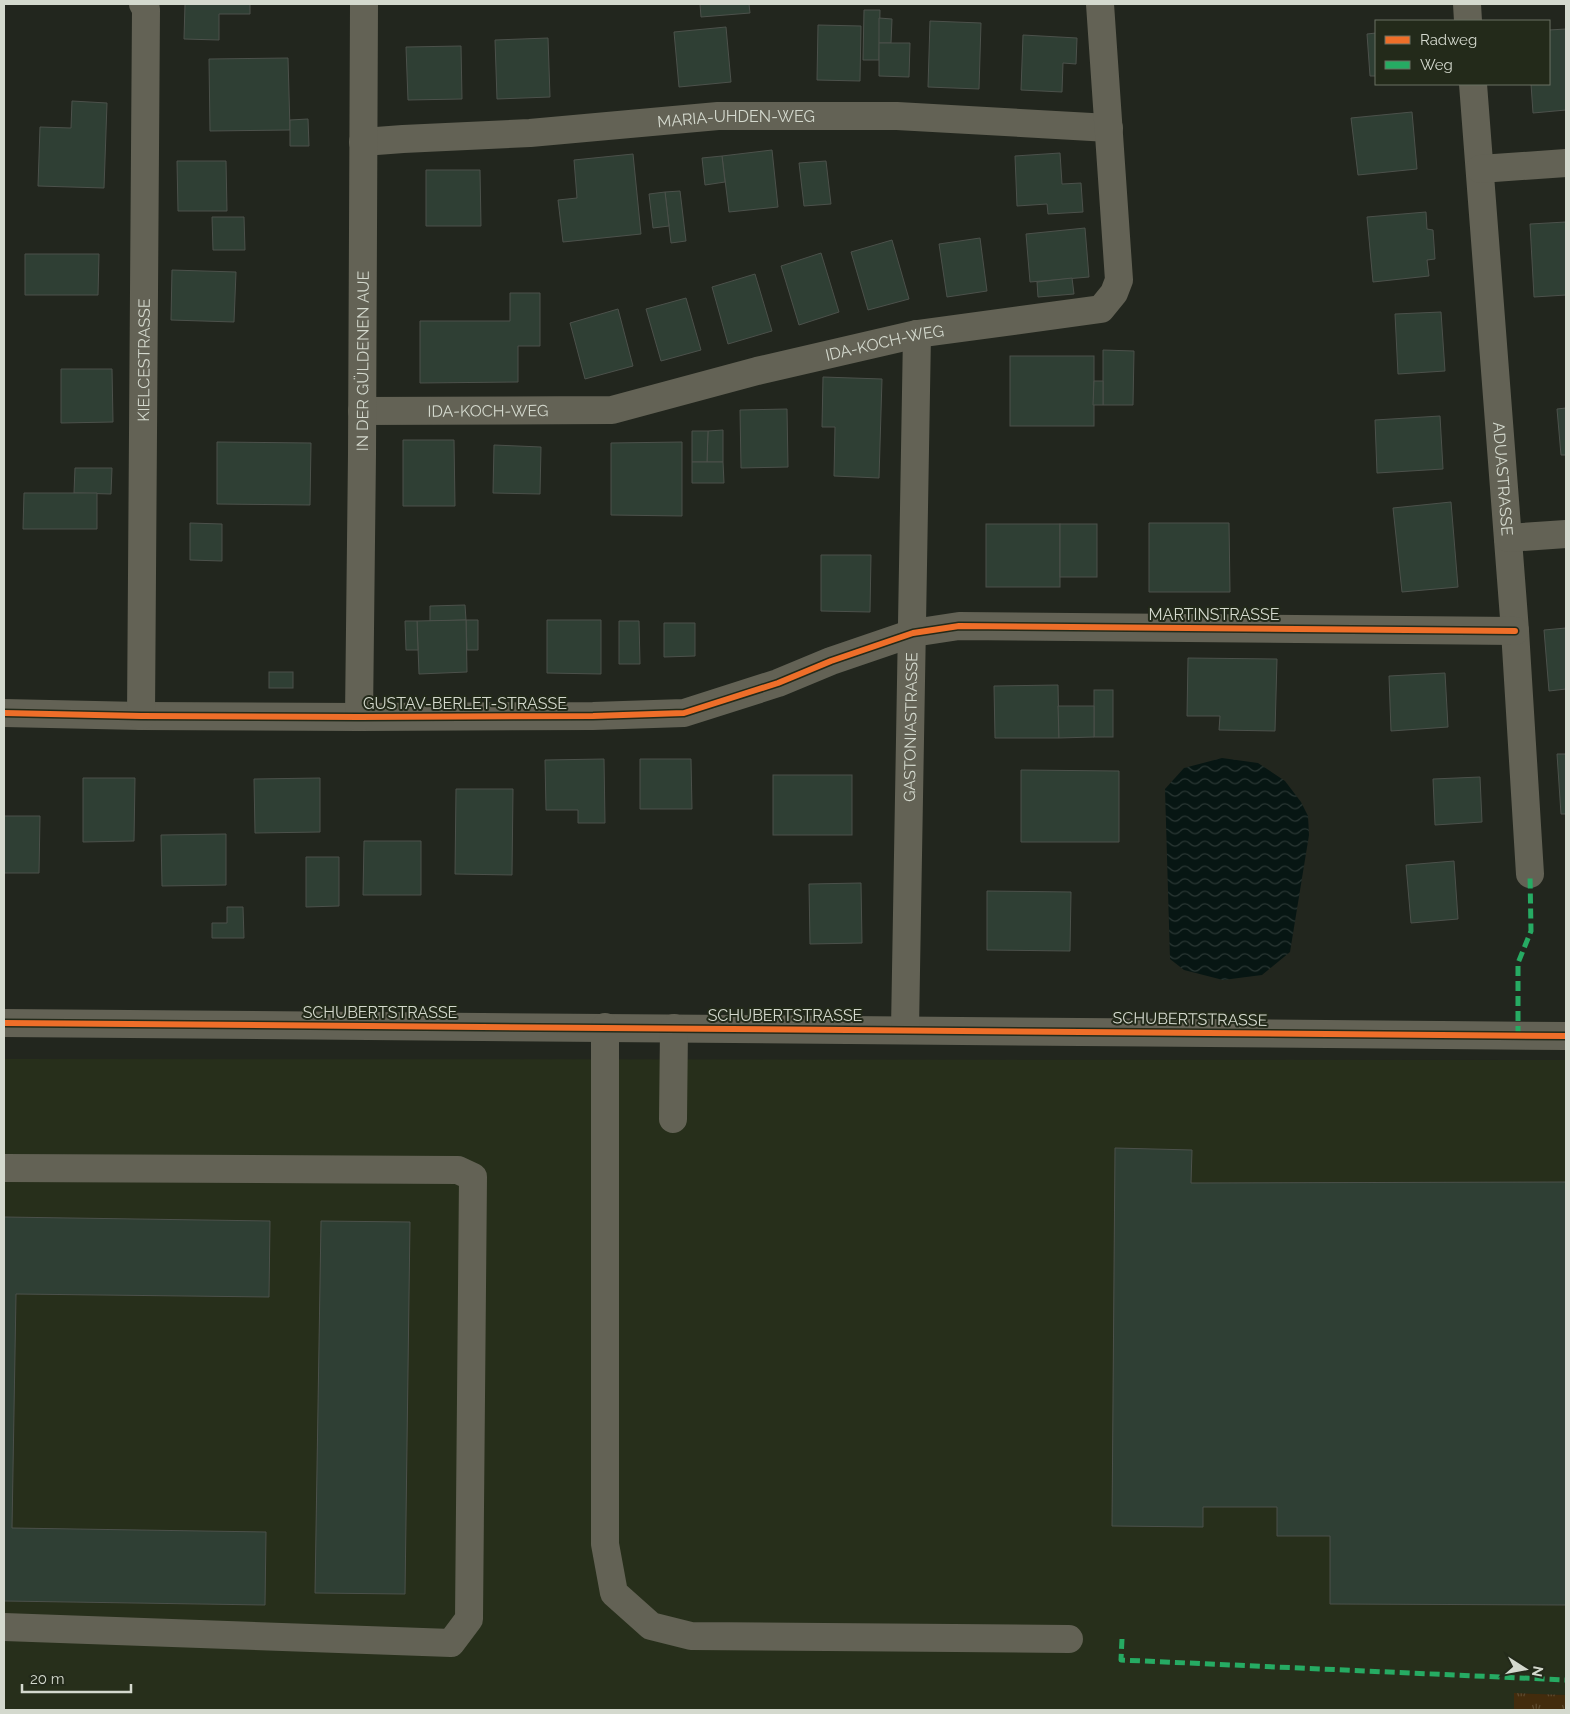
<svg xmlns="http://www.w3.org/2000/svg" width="1570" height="1714" font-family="Raleway,sans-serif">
  <defs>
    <pattern id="grass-tufts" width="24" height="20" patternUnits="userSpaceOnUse" patternTransform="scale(1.25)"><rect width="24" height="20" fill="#432c0d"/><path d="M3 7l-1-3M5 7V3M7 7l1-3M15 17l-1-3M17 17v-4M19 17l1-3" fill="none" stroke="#5d4a2f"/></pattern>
    <pattern id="water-waves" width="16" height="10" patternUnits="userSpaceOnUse" patternTransform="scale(1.25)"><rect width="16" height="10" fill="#071613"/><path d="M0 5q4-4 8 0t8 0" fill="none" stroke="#2a3734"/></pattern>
  </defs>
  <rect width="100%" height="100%" fill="#22261e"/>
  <path fill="#272f1b" d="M 4,1059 L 1566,1060 L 1566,1695 L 1514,1693 L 1514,1710 L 4,1710 Z"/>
  <path fill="url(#grass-tufts)" d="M 1514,1693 L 1566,1695 L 1566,1710 L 1514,1710 Z"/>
  <path fill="url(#water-waves)" d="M 1222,758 L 1258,763 L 1285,781 L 1301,802 L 1308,816 L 1309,835 L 1290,952 L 1262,975 L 1223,980 L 1184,970 L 1170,959 L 1165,789 L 1184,768 Z"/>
  <g fill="#2f3f34" stroke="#4c514b">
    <path d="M 185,4 L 250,4 L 250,14 L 219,14 L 219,40 L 184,39 Z"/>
    <path d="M 700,4 L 749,4 L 750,13 L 701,17 Z"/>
    <path d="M 864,10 L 880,10 L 879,60 L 863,60 Z"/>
    <path d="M 879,18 L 892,19 L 891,43 L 879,43 Z"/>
    <path d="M 930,21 L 981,23 L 979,89 L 928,87 Z"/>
    <path d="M 818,25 L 861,26 L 860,81 L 817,80 Z"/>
    <path d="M 726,27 L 731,82 L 679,87 L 674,32 Z"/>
    <path d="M 1566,29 L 1566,110 L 1533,113 L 1531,84 L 1549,84 L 1549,30 Z"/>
    <path d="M 1376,33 L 1376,76 L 1370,76 L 1367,34 Z"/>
    <path d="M 1023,35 L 1077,38 L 1076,64 L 1063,63 L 1062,92 L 1021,90 Z"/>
    <path d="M 548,38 L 550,97 L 497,99 L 495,40 Z"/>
    <path d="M 879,43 L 910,43 L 909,77 L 879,76 Z"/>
    <path d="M 461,46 L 462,99 L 408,100 L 406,47 Z"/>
    <path d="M 288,58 L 290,130 L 210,131 L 209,59 Z"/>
    <path d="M 72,101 L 107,103 L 104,188 L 38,186 L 40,127 L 71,128 Z"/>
    <path d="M 1412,112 L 1417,169 L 1358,175 L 1351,118 Z"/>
    <path d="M 308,119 L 309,146 L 290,146 L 290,120 Z"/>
    <path d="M 772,150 L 778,207 L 729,212 L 722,156 Z"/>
    <path d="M 1060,153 L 1062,184 L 1081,183 L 1083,212 L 1048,214 L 1047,204 L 1017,206 L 1015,156 Z"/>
    <path d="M 633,154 L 641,234 L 563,242 L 558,200 L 577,198 L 574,160 Z"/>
    <path d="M 722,156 L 725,182 L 705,185 L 702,158 Z"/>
    <path d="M 177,161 L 226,161 L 227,211 L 178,211 Z"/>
    <path d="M 826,161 L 831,204 L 804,206 L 799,163 Z"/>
    <path d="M 426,170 L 480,170 L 481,226 L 426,226 Z"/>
    <path d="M 680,191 L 686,241 L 671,243 L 665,192 Z"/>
    <path d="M 665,192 L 669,226 L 653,228 L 649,194 Z"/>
    <path d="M 1426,212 L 1427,229 L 1433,230 L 1435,259 L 1427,260 L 1429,276 L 1373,282 L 1367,217 Z"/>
    <path d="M 212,217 L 244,217 L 245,250 L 213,250 Z"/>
    <path d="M 1566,222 L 1566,295 L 1534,297 L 1530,224 Z"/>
    <path d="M 1085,228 L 1089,277 L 1030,282 L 1026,234 Z"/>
    <path d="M 980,238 L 987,291 L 947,297 L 939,244 Z"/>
    <path d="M 892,240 L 909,299 L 868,310 L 851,252 Z"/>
    <path d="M 821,253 L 839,312 L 799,325 L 781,266 Z"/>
    <path d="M 25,254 L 99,254 L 98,295 L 25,295 Z"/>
    <path d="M 172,270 L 236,272 L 234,322 L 171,320 Z"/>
    <path d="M 755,274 L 772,331 L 728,344 L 712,287 Z"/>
    <path d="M 1072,278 L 1074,294 L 1038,297 L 1037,282 Z"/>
    <path d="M 510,293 L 540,293 L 540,346 L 518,346 L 518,382 L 420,383 L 420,321 L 510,321 Z"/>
    <path d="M 686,298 L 701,350 L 661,361 L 646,309 Z"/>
    <path d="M 618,309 L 633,366 L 585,379 L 570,323 Z"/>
    <path d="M 1441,312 L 1445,371 L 1398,374 L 1395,314 Z"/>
    <path d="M 1103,350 L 1134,351 L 1133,405 L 1103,405 Z"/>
    <rect x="1010" y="356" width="84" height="70"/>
    <path d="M 61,369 L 112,369 L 113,422 L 61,423 Z"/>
    <path d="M 823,377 L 882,379 L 879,478 L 834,476 L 835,427 L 822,427 Z"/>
    <path d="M 1094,381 L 1103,381 L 1103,405 L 1093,405 Z"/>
    <path d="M 1566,408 L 1566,455 L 1561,455 L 1557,409 Z"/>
    <path d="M 787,409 L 788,467 L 741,468 L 740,410 Z"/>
    <path d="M 1440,416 L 1443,469 L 1377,473 L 1375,420 Z"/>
    <path d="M 723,430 L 723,462 L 707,462 L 708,431 Z"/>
    <path d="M 692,431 L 708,431 L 707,462 L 692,462 Z"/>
    <path d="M 403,440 L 454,440 L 455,506 L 403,506 Z"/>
    <path d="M 217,442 L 311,443 L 310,505 L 217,504 Z"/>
    <path d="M 682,442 L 682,516 L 611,515 L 611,443 Z"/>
    <path d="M 494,445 L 541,447 L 540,494 L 493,493 Z"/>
    <path d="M 692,462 L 723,462 L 724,483 L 692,483 Z"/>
    <path d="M 75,468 L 112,468 L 111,494 L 74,493 Z"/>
    <path d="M 24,493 L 97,493 L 97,529 L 23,529 Z"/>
    <path d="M 1451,502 L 1458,587 L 1402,592 L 1393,508 Z"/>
    <path d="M 190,523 L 222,524 L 222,561 L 190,560 Z"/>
    <path d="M 1149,523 L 1229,523 L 1230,592 L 1149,592 Z"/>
    <rect x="986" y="524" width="74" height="63"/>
    <rect x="1060" y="524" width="37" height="53"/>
    <path d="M 821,555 L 871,555 L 870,612 L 821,611 Z"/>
    <path d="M 465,605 L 466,620 L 430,621 L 430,606 Z"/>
    <path d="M 466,620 L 478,620 L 478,650 L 467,650 Z"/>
    <path d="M 466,620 L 467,672 L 419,674 L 417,621 Z"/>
    <path d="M 547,620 L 601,620 L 601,674 L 547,673 Z"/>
    <path d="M 405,621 L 417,621 L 418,650 L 406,650 Z"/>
    <path d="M 619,621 L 639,621 L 640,664 L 619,664 Z"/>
    <path d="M 664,623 L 695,623 L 695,656 L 664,657 Z"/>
    <path d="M 1566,628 L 1566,689 L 1549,691 L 1544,630 Z"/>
    <path d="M 1188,658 L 1277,659 L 1275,731 L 1219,730 L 1220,716 L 1187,716 Z"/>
    <rect x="269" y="672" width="24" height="16"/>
    <path d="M 1445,673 L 1448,727 L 1391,731 L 1389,676 Z"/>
    <path d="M 1058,685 L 1059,738 L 995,738 L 994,686 Z"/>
    <rect x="1094" y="690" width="19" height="47"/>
    <path d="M 1058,706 L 1094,706 L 1094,737 L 1059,738 Z"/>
    <path d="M 1557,754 L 1566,754 L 1566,814 L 1561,814 Z"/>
    <path d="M 604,759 L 605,823 L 578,823 L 578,810 L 546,810 L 545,760 Z"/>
    <path d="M 640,759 L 691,759 L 692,809 L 640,809 Z"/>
    <path d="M 1021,770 L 1119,771 L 1119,842 L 1021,842 Z"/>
    <rect x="773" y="775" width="79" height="60"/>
    <path d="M 1480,777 L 1482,822 L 1435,825 L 1433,779 Z"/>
    <path d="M 83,778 L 135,778 L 134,841 L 83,842 Z"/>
    <path d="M 320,778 L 320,832 L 255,833 L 254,779 Z"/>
    <path d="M 456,789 L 513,789 L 512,875 L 455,874 Z"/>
    <path d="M 4,816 L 40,816 L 39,873 L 4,873 Z"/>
    <path d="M 226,834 L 226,885 L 162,886 L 161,835 Z"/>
    <path d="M 364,841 L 421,841 L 421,895 L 363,895 Z"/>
    <path d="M 306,857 L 339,857 L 339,906 L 306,907 Z"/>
    <path d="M 1454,861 L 1458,919 L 1411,923 L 1406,865 Z"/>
    <path d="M 861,883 L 862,943 L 810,944 L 809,884 Z"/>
    <path d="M 987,891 L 1071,892 L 1070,951 L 987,950 Z"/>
    <path d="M 227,907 L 243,907 L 244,938 L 212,938 L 212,923 L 227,923 Z"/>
    <path d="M 1115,1148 L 1192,1150 L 1191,1183 L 1566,1182 L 1566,1605 L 1330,1604 L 1330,1536 L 1277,1536 L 1277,1507 L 1203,1507 L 1203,1527 L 1112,1526 Z"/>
    <path d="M 4,1217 L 270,1221 L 269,1297 L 16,1294 L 12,1528 L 266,1532 L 265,1605 L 4,1601 Z"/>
    <path d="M 321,1221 L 410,1222 L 405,1594 L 315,1593 Z"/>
  </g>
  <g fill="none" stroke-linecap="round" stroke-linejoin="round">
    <g stroke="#636255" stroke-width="28">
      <path d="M 1467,4 L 1468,21"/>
      <path id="s1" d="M 1473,84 L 1515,631 L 1530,874"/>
      <path id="s2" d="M 363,142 L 403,139 L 530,133 L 718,116 L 897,116 L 1109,128"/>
      <path d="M 1480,169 L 1566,163"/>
      <path id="s3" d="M 362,411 L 612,410 L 757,371 L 917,334 L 1101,309 L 1114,293 L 1119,280 L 1100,4"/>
      <path d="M 1508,538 L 1566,534"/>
      <path d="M 4,713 L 141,716 L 359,717 L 593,716 L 684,713 L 778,683 L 831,661 L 913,633 L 959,626 L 1515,631"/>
      <path id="s4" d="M 141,716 L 146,9 L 143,4"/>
      <path id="s5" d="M 359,717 L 362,454 L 364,4"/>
      <path d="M 4,1023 L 1566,1036"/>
      <path d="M 605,1027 L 605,1544 L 614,1593 L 651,1626 L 691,1636 L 1069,1639"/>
      <path id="s6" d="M 905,1029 L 917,334"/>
      <path d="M 673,1119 L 674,1028"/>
      <path d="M 4,1168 L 458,1170 L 473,1177 L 469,1619 L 451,1643 L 4,1627"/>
    </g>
    <g stroke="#26ab63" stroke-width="5" stroke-dasharray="10 5" stroke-linecap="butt">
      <path d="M 1518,1036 L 1518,963 L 1531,931 L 1530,874"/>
      <path d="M 1122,1639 L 1121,1660 L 1566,1680"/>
    </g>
    <g stroke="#232a1a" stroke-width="9">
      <g id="cycleway">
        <path d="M 4,713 L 141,716 L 359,717 L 593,716 L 684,713 L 778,683 L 831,661 L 913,633 L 959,626 L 1515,631"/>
        <path d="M 4,1023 L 1566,1036"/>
      </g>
    </g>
    <use href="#cycleway" stroke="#ee6e29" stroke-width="6"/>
  </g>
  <g text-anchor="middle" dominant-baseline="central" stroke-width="4" stroke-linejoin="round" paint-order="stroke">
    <g font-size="16" fill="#d4d9ce" stroke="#232a1a">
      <text stroke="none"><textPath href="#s2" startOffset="374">MARIA-UHDEN-WEG</textPath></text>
      <text stroke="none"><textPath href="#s3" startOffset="531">IDA-KOCH-WEG</textPath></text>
      <text stroke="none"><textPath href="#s4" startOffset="356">KIELCESTRASSE</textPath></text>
      <text stroke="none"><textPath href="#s5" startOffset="356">IN DER GÜLDENEN AUE</textPath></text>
      <text stroke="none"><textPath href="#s3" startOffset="126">IDA-KOCH-WEG</textPath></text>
      <text stroke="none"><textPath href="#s1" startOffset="396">ADUASTRASSE</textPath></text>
      <text x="1214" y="614">MARTINSTRASSE</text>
      <text x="465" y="703">GUSTAV-BERLET-STRASSE</text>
      <text stroke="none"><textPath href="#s6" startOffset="302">GASTONIASTRASSE</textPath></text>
      <text x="380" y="1012">SCHUBERTSTRASSE</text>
      <text x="785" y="1015">SCHUBERTSTRASSE</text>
      <text transform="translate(1190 1019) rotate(1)">SCHUBERTSTRASSE</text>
    </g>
  </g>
  <rect width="1570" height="1714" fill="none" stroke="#d4d9ce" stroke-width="10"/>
  <rect x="1375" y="20" width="175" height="65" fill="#232a1a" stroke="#6a7062"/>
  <rect x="1385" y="36" width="25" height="8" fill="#ee6e29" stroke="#6a7062"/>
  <text x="1420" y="45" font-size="15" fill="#d4d9ce">Radweg</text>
  <rect x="1385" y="61" width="25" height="8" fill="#26ab63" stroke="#6a7062"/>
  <text x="1420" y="70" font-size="15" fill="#d4d9ce">Weg</text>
  <g transform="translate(1525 1669) rotate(101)" stroke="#232a1a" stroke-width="4" paint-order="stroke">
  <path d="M0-4L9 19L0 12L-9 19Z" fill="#d4d9ce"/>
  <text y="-8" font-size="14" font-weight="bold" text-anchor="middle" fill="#d4d9ce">N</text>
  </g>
  <path d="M22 1684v8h109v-8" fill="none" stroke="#d4d9ce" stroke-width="2.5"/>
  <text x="30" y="1684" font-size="15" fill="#d4d9ce" stroke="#232a1a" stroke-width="4" paint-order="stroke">20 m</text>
</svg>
